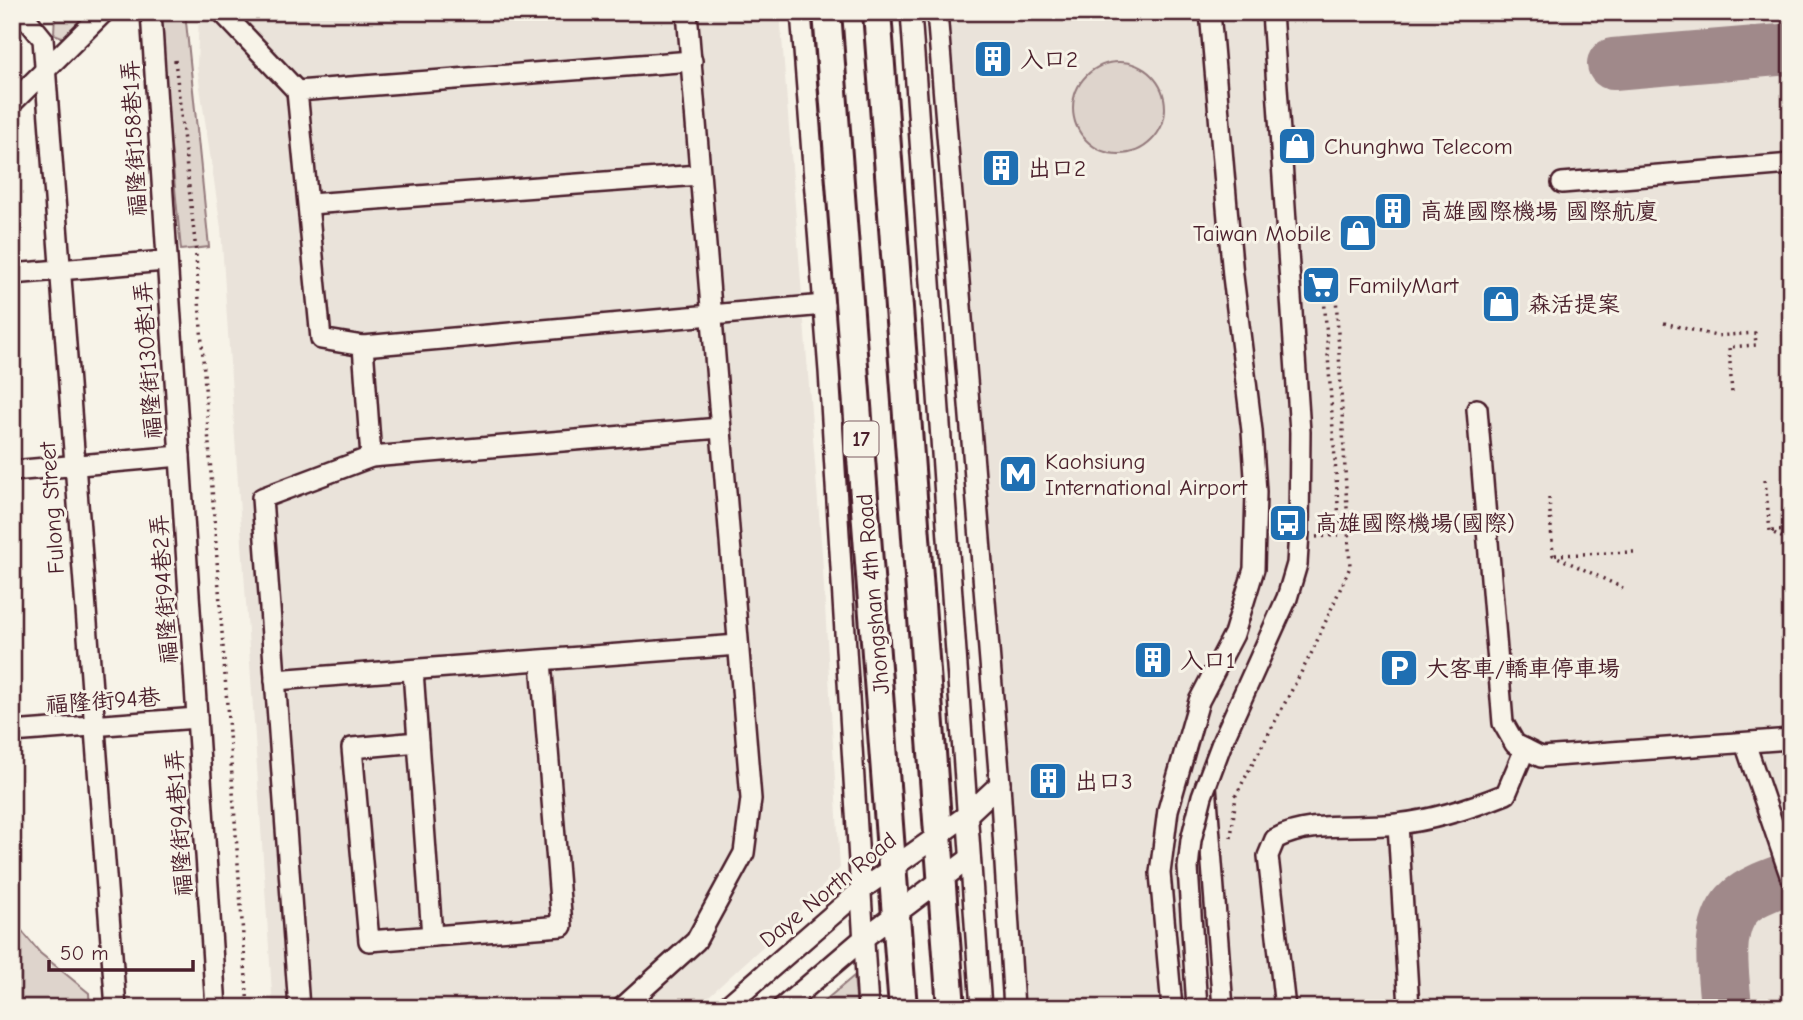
<svg xmlns="http://www.w3.org/2000/svg" width="1803" height="1020" font-family="'Comic Neue','LXGW WenKai TC',sans-serif">
  <rect width="100%" height="100%" fill="#f7f3e8"/>
  <filter id="ink" filterUnits="userSpaceOnUse"><feTurbulence type="fractalNoise" baseFrequency=".0143" numOctaves="2"/><feDisplacementMap in="SourceGraphic" scale="14" xChannelSelector="R" yChannelSelector="G"/><feConvolveMatrix kernelMatrix="1 2 1 2 8 2 1 2 1" color-interpolation-filters="sRGB"/></filter>
  <g filter="url(#ink)">
    <g fill="#eae3da">
      <path d="M 199,12 L 780,12 L 822,553 L 840,868 L 783,928 L 696,1008 L 273,1008 L 221,228 L 197,67 Z"/>
      <path d="M 931,12 L 1791,12 L 1791,1008 L 1002,1008 L 956,336 Z"/>
    </g>
    <g fill="#ded4cc" stroke="#947a7c" stroke-width="2">
      <path d="M 55,12 L 98,12 L 70,40 L 54,34 Z"/>
      <path d="M 158,12 L 185,12 L 209,247 L 181,250 Z"/>
      <circle cx="1119" cy="108" r="46"/>
      <path d="M 12,919 L 40,953 L 89,993 L 90,1008 L 12,1008 Z"/>
      <path d="M 854,976 L 857,1008 L 816,1008 Z"/>
    </g>
    <g fill="none" stroke-linecap="round" stroke-linejoin="round">
      <g stroke="#a0898a" stroke-width="52">
        <path d="M 1613,64 L 1791,49"/>
        <path d="M 1726,1008 C 1724,976 1713,925 1741,901 C 1753,890 1776,883 1791,877"/>
      </g>
      <g stroke="#4a1f2b" stroke-width="24">
        <g id="minor">
          <path d="M 21,12 L 43,39 L 116,1008"/>
          <path d="M 151,12 L 216,1008"/>
          <path d="M 222,12 L 297,91"/>
          <path d="M 801,12 L 829,371 L 868,1008"/>
          <path d="M 911,12 L 981,1008"/>
          <path d="M 937,12 L 1000,784 L 1014,1008"/>
          <path d="M 692,61 L 297,91 L 321,339 L 363,346 L 824,305"/>
          <path d="M 12,103 L 104,12"/>
          <path d="M 1562,183 L 1791,164"/>
          <path d="M 310,204 L 699,175"/>
          <path d="M 12,274 L 165,261"/>
          <path d="M 363,346 L 371,457"/>
          <path d="M 1477,409 L 1503,723 L 1515,744 L 1541,757 L 1791,739"/>
          <path d="M 12,471 L 180,456"/>
          <path d="M 413,671 L 432,936"/>
          <path d="M 275,680 L 738,645"/>
          <path d="M 12,732 L 197,718"/>
          <path d="M 418,742 L 352,748 L 369,941 L 562,926 L 541,661"/>
          <path d="M 1745,743 L 1791,878"/>
          <path d="M 1206,785 L 1223,1008"/>
          <path d="M 1398,824 L 1409,1008"/>
          <path d="M 299,1008 L 262,498 L 371,457 L 720,428"/>
          <path d="M 622,1008 L 696,941 L 744,853 L 751,799 L 687,12"/>
          <path d="M 725,1008 L 861,890 L 967,815 L 1000,784"/>
          <path d="M 782,1008 L 864,938 L 970,858"/>
          <path d="M 1172,1008 L 1160,873 L 1168,810 L 1199,701 L 1234,634 L 1254,569 L 1256,492 L 1252,431 L 1233,276 L 1210,12"/>
          <path d="M 1285,1008 L 1268,856 L 1275,839 C 1310,820 1357,829 1397,824 C 1434,820 1471,808 1506,794 L 1525,749"/>
        </g>
      </g>
      <g stroke="#4a1f2b" stroke-width="32">
        <g id="major">
          <path d="M 827,12 L 903,1008"/>
          <path d="M 877,12 L 951,1008"/>
        </g>
      </g>
      <g stroke="#4a1f2b" stroke-width="3.5" stroke-dasharray="2 5" stroke-linecap="butt">
        <path d="M 175,60 L 195,242 L 248,1008"/>
        <path d="M 1664,323 L 1716,336 L 1755,333 L 1756,345 L 1729,347 L 1732,395"/>
        <path d="M 1765,480 L 1770,531 L 1791,542"/>
        <path d="M 1549,498 L 1553,555 L 1623,588"/>
        <path d="M 1772,531 L 1791,530"/>
        <path d="M 1316,537 L 1340,535 L 1324,295"/>
        <path d="M 1555,555 L 1634,552"/>
        <path d="M 1231,838 L 1236,795 L 1312,652 L 1350,567 L 1336,294"/>
      </g>
      <use href="#minor" stroke="#f7f3e8" stroke-width="19"/>
      <use href="#major" stroke="#f7f3e8" stroke-width="26"/>
      <g stroke="#4a1f2b" stroke-width="24" stroke-linecap="butt">
        <path id="minor-bridge" d="M 1197,1008 L 1188,868 L 1191,840 L 1202,796 L 1223,740 L 1287,598 L 1297,564 L 1299,532 L 1300,432 L 1272,12"/>
      </g>
      <use href="#minor-bridge" stroke="#f7f3e8" stroke-width="19"/>
    </g>
  </g>
  <defs>
    <g id="building-square" transform="scale(2.0125)"><rect x="-9" y="-9" width="18" height="18" rx="4" fill="#1f6fb2" stroke="#f7f3e8"/><path d="M-4-6H4V6H1V3H-1V6H-4ZM-2.5-4.3h1.7v1.8h-1.7ZM.8-4.3h1.7v1.8H.8ZM-2.5-1h1.7V.8h-1.7ZM.8-1h1.7V.8H.8Z" fill="#fff"/></g>
    <g id="shop-square" transform="scale(2.0125)"><rect x="-9" y="-9" width="18" height="18" rx="4" fill="#1f6fb2" stroke="#f7f3e8"/><path d="M-5-2.5h2.3a2.7 3.5 0 0 1 5.4 0H5L5.5 6h-11ZM-1.5-2.5h3a1.5 2.3 0 0 0-3 0Z" fill="#fff"/></g>
    <g id="supermarket-square" transform="scale(2.0125)"><rect x="-9" y="-9" width="18" height="18" rx="4" fill="#1f6fb2" stroke="#f7f3e8"/><path d="M-6-5.5h2.5l.6 2H6L4.5 2H-2.5L-4.4-4H-6ZM-1.5 3.2a1.3 1.3 0 1 0 .1 0ZM3 3.2a1.3 1.3 0 1 0 .1 0Z" fill="#fff"/></g>
    <g id="metro-square" transform="scale(2.0125)"><rect x="-9" y="-9" width="18" height="18" rx="4" fill="#1f6fb2" stroke="#f7f3e8"/><path d="M-5.5 5V-5H-3L0 0L3-5H5.5V5H3V-.5L0 4L-3-.5V5Z" fill="#fff"/></g>
    <g id="bus-square" transform="scale(2.0125)"><rect x="-9" y="-9" width="18" height="18" rx="4" fill="#1f6fb2" stroke="#f7f3e8"/><path d="M-5-6H5V4H4V6H2V4H-2V6H-4V4H-5ZM-3.5-4V0h7V-4ZM-3.5 1.2v1.5H-2V1.2ZM2 1.2v1.5H3.5V1.2Z" fill="#fff"/></g>
    <g id="parking-square" transform="scale(2.0125)"><rect x="-9" y="-9" width="18" height="18" rx="4" fill="#1f6fb2" stroke="#f7f3e8"/><path d="M-3.5-5.5H1a3.5 3.5 0 0 1 0 7H-1V5.5H-3.5ZM-1-3.4V-.6H.8a1.4 1.4 0 0 0 0-2.8Z" fill="#fff"/></g>
  </defs>
  <g fill-rule="evenodd">
    <use href="#building-square" x="993" y="59"/>
    <use href="#shop-square" x="1297" y="146"/>
    <use href="#building-square" x="1001" y="168"/>
    <use href="#building-square" x="1393" y="211"/>
    <use href="#shop-square" x="1358" y="233"/>
    <use href="#supermarket-square" x="1321" y="285"/>
    <use href="#shop-square" x="1501" y="304"/>
    <use href="#metro-square" x="1018" y="474"/>
    <use href="#bus-square" x="1288" y="523"/>
    <use href="#building-square" x="1153" y="660"/>
    <use href="#parking-square" x="1399" y="668"/>
    <use href="#building-square" x="1048" y="781"/>
  </g>
  <g text-anchor="middle" dominant-baseline="central" stroke-width="6" stroke-linejoin="round" paint-order="stroke">
    <rect fill="#f7f3e8" stroke="#7e5f64" stroke-width="2" x="843.5" y="421.5" width="35" height="35" rx="5"/>
    <g font-size="21" font-weight="bold" fill="#4a1f2b">
      <text x="861" y="439">17</text>
    </g>
    <g font-size="23" fill="#4a1f2b" stroke="#f7f3e8" text-anchor="start">
      <text x="1020" y="59">入口2</text>
      <text x="1324" y="146">Chunghwa Telecom</text>
      <text x="1028" y="168">出口2</text>
      <text x="1420" y="211">高雄國際機場 國際航廈</text>
      <text x="1331" y="233" text-anchor="end">Taiwan Mobile</text>
      <text x="1348" y="285">FamilyMart</text>
      <text x="1528" y="304">森活提案</text>
      <text x="1045" y="461">Kaohsiung<tspan x="1045" dy="26">International Airport</tspan></text>
      <text x="1315" y="523">高雄國際機場(國際)</text>
      <text x="1180" y="660">入口1</text>
      <text x="1426" y="668">大客車/轎車停車場</text>
      <text x="1075" y="781">出口3</text>
    </g>
    <g font-size="23" fill="#4a1f2b" stroke="#f7f3e8">
      <text transform="translate(134 138) rotate(-93)">福隆街158巷1弄</text>
      <text transform="translate(148 360) rotate(-94)">福隆街130巷1弄</text>
      <text transform="translate(52 508) rotate(-94)">Fulong Street</text>
      <text transform="translate(164 589) rotate(-94)">福隆街94巷2弄</text>
      <text transform="translate(873 594) rotate(-95)">Jhongshan 4th Road</text>
      <text transform="translate(103 701) rotate(-4)">福隆街94巷</text>
      <text transform="translate(179 823) rotate(-94)">福隆街94巷1弄</text>
      <text transform="translate(828 890) rotate(-39)">Daye North Road</text>
    </g>
  </g>
  <rect width="1803" height="1020" fill="none" stroke="#f7f3e8" stroke-width="42"/>
  <rect x="21" y="21" width="1761" height="978" fill="none" stroke="#4a1f2b" stroke-width="2.5" filter="url(#ink)"/>
  <path d="M49 960v10h144v-10" fill="none" stroke="#4a1f2b" stroke-width="3.5"/>
  <text x="60" y="960" font-size="21" fill="#4a1f2b" stroke="#f7f3e8" stroke-width="5" paint-order="stroke">50 m</text>
</svg>
